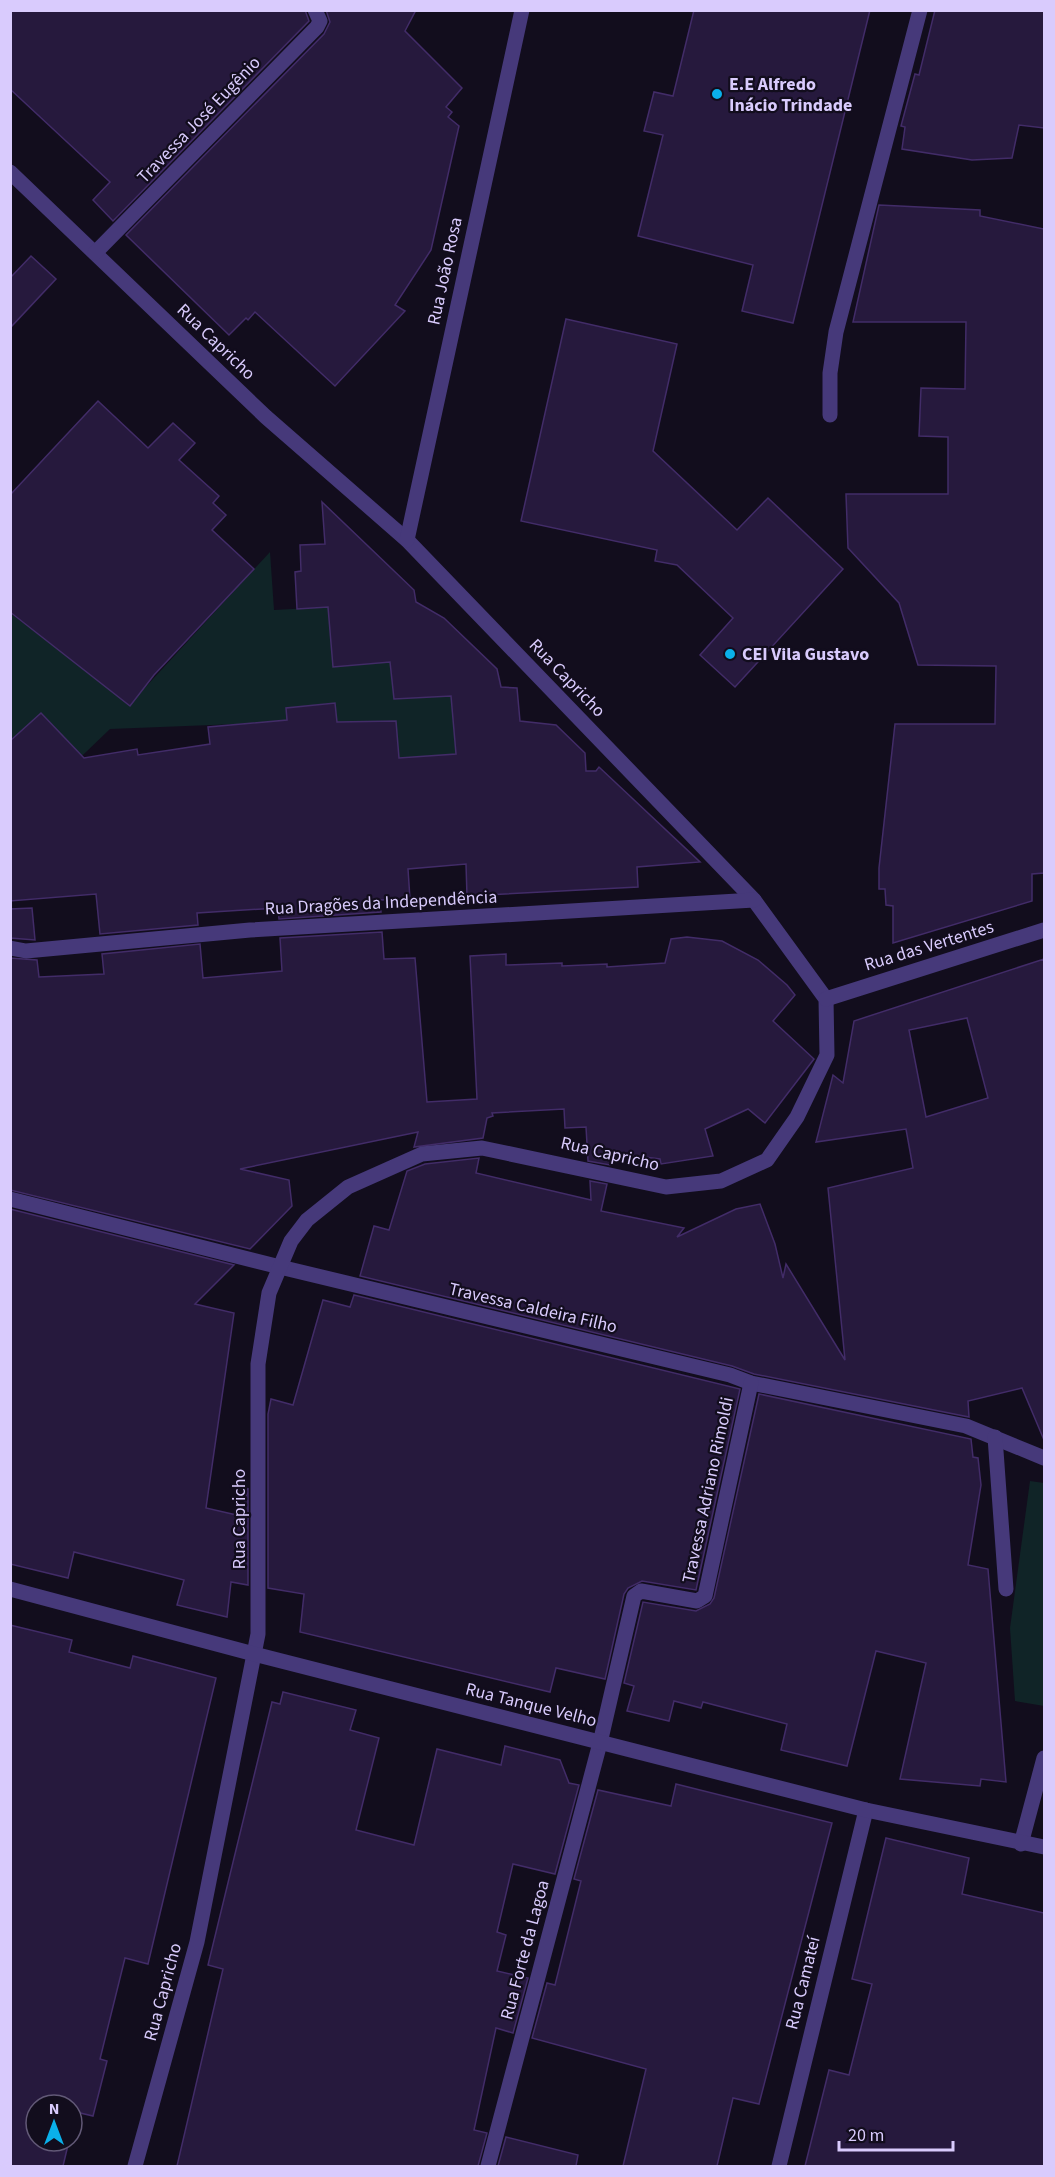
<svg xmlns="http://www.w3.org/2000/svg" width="1055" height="2177" font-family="'Source Sans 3',sans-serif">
  <rect width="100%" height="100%" fill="#120d1d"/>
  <g fill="#102427">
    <path d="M 270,552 L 274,610 L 329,607 L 333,666 L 390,662 L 394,699 L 452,696 L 456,754 L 399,759 L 395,721 L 337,722 L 335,703 L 286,708 L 287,722 L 110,729 L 37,799 L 11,765 L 10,613 L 130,704 Z"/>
    <path d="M 1030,1481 L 1044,1483 L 1044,1706 L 1015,1701 L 1010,1628 Z"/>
  </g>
  <g fill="#26193d" stroke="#422c68" stroke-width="1.5" fill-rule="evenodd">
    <path d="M 10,10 L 305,10 L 309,21 L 113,221 L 93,200 L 110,182 L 10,89 Z"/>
    <path d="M 326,10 L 416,10 L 405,31 L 462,88 L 446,107 L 452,112 L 448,117 L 459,126 L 431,250 L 395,305 L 405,311 L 335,386 L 255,312 L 248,320 L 246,318 L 229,335 L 126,235 L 324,34 L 330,22 Z"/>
    <path d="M 694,10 L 870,10 L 793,323 L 742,311 L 753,265 L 638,236 L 663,135 L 644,131 L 654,92 L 673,96 Z"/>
    <path d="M 935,10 L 1044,10 L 1044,128 L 1019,125 L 1012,158 L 972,160 L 902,149 L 905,127 L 901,126 L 915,74 L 919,75 Z"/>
    <path d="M 879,205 L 980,210 L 980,216 L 1044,229 L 1044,873 L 1032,874 L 1032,901 L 893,943 L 893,906 L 886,905 L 885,889 L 879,889 L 879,868 L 895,724 L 995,724 L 996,666 L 918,665 L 899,603 L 848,548 L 846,494 L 948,494 L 948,437 L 919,436 L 921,388 L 965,389 L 966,322 L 853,322 Z"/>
    <path d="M 31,256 L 56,279 L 10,328 L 10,278 Z"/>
    <path d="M 566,319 L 677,344 L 653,451 L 737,530 L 768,498 L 843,569 L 735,687 L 700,655 L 733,618 L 677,565 L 655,561 L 657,550 L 521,521 Z"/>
    <path d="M 98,401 L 148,448 L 173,423 L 195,443 L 179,460 L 219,496 L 213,503 L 226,515 L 212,530 L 254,569 L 154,675 L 130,706 L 10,612 L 10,495 Z"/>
    <path d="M 322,502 L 414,590 L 416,602 L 444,618 L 497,669 L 501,687 L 517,688 L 520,721 L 556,725 L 585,753 L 586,771 L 596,771 L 599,767 L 700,862 L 637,867 L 638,887 L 467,896 L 466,864 L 408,869 L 410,899 L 380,900 L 381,912 L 279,919 L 278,908 L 197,913 L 198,925 L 100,934 L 96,894 L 10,901 L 10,741 L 41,713 L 84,758 L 137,749 L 138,755 L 210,744 L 208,727 L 287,720 L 286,708 L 335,703 L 337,722 L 396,721 L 399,758 L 456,754 L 451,696 L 394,699 L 390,662 L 333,667 L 328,607 L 297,609 L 295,572 L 301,571 L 300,545 L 325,544 Z"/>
    <path d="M 32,908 L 35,940 L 10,938 L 10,909 Z"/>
    <path d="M 382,932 L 384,959 L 415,958 L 427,1102 L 477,1099 L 470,956 L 506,954 L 506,965 L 562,963 L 562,966 L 607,964 L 607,967 L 665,963 L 671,939 L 687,937 L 722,941 L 758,960 L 787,985 L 795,995 L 773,1021 L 814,1059 L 765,1123 L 748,1109 L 705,1129 L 713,1156 L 661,1164 L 660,1159 L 613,1153 L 610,1165 L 588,1161 L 586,1127 L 565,1128 L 564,1109 L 492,1113 L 493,1116 L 487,1118 L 483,1138 L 414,1147 L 418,1132 L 240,1169 L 289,1180 L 292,1206 L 250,1249 L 10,1190 L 10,958 L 37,960 L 39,977 L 104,974 L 102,954 L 200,944 L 203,978 L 282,971 L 280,938 Z"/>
    <path d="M 1044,959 L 1044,1440 L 1022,1388 L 968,1401 L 969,1417 L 754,1374 L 732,1366 L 360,1276 L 374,1226 L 389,1230 L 407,1171 L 425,1164 L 479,1158 L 476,1173 L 591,1200 L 590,1181 L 607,1184 L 601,1211 L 684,1228 L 677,1237 L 736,1209 L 760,1204 L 775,1244 L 783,1278 L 786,1264 L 845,1360 L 828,1188 L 913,1168 L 906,1129 L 816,1142 L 833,1075 L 843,1083 L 854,1021 ZM 967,1018 L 988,1098 L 926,1117 L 909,1030 Z"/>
    <path d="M 10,1209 L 234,1265 L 195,1304 L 234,1313 L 206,1508 L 241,1516 L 248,1488 L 248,1585 L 231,1582 L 227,1617 L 177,1605 L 184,1580 L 74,1552 L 68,1578 L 10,1564 Z"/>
    <path d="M 354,1295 L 740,1389 L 696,1590 L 642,1581 L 628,1588 L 624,1594 L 605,1679 L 556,1668 L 550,1692 L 300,1632 L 304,1594 L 268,1588 L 268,1414 L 271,1399 L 293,1405 L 323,1300 L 350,1307 Z"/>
    <path d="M 759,1394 L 971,1439 L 973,1457 L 978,1458 L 981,1485 L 968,1565 L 988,1569 L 1006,1782 L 981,1779 L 980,1786 L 900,1779 L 926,1663 L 876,1651 L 847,1766 L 781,1750 L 787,1724 L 703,1702 L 701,1708 L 674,1701 L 669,1721 L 627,1711 L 634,1686 L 624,1683 L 643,1602 L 696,1611 L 710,1604 L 714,1598 Z"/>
    <path d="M 10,1625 L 72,1640 L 69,1652 L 130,1668 L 133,1656 L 216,1678 L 148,1964 L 125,1958 L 100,2059 L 107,2061 L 93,2116 L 76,2112 L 72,2129 L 72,2105 L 36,2105 L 36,2141 L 69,2141 L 63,2166 L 10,2166 Z"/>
    <path d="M 283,1692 L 356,1710 L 350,1730 L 379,1738 L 356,1830 L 414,1845 L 437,1749 L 501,1765 L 505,1746 L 560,1760 L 569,1783 L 579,1785 L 555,1874 L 513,1864 L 497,1932 L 506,1935 L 497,1971 L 528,1978 L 513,2033 L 496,2028 L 474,2130 L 487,2133 L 478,2166 L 177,2166 L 223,1969 L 208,1965 L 272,1702 L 280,1704 Z"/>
    <path d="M 676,1784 L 832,1823 L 759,2104 L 733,2098 L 717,2166 L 623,2166 L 646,2069 L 532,2038 L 547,1983 L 555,1985 L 581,1881 L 574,1879 L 598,1790 L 671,1806 Z"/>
    <path d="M 886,1838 L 969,1858 L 962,1894 L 1044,1913 L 1044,2166 L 805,2166 L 829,2070 L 849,2075 L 872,1984 L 852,1979 Z"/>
    <path d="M 506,2137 L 578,2155 L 576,2166 L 498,2166 Z"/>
  </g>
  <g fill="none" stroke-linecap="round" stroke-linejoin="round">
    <g stroke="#46397a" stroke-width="15">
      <path d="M 830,415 L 830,373 L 836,332 L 920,10"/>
      <path d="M 10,1199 L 280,1267 L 730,1375 L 751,1383 L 966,1426 L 1044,1458"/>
    </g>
    <g stroke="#46397a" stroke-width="15">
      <path d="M 10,172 L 266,417 L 407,540 L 754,900 L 826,999 L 827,1055 L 797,1117 L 767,1160 L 721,1181 L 666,1187 L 482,1148 L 422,1154 L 348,1187 L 307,1220 L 291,1241 L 269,1293 L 258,1364 L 258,1634 L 197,1942 L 135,2166"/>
      <path d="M 95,253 L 317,27 L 320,21 L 315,10"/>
      <path d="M 407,540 L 522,10"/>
      <path d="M 10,948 L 26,951 L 250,930 L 754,900"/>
      <path d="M 826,999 L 1044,930"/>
      <path d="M 995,1437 L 1006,1589"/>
      <path d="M 1021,1844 L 1044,1758"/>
      <path d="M 488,2166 L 600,1743 L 634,1596 L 641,1591 L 697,1601 L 705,1596 L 751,1383"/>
      <path d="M 779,2166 L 866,1810"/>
    </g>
    <path stroke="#46397a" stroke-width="15" d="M 10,1589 L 254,1654 L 866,1810 L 1044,1847"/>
  </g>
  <g fill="#0ab0ea" stroke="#120d1d" stroke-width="2">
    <circle cx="717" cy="94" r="6"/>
    <circle cx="730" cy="654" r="6"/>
  </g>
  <g text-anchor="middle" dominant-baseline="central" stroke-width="4.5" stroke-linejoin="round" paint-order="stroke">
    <g font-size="18" font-weight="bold" fill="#d9cbfd" stroke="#120d1d" text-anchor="start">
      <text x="729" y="84">E.E Alfredo<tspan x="729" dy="21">Inácio Trindade</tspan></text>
      <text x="742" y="654">CEI Vila Gustavo</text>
    </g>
    <g font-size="18" fill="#d9cbfd" stroke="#120d1d">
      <text transform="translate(199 120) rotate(-46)">Travessa José Eugênio</text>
      <text transform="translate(445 271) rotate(-78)">Rua João Rosa</text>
      <text transform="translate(216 342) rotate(44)">Rua Capricho</text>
      <text transform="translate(567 678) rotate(46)">Rua Capricho</text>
      <text transform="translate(381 903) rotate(-3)">Rua Dragões da Independência</text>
      <text transform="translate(929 946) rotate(-17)">Rua das Vertentes</text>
      <text transform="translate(610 1154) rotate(13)">Rua Capricho</text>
      <text transform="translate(533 1308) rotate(13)">Travessa Caldeira Filho</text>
      <text transform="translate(708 1490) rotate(-78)">Travessa Adriano Rimoldi</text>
      <text transform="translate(239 1519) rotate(-90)">Rua Capricho</text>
      <text transform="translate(531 1705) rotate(14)">Rua Tanque Velho</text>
      <text transform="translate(525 1950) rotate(-75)">Rua Forte da Lagoa</text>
      <text transform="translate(803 1983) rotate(-76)">Rua Camateí</text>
      <text transform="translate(163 1992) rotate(-75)">Rua Capricho</text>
    </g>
  </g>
  <rect width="1055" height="2177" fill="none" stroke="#d9cbfd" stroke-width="24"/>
  <g transform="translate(54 2123)"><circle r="28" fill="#120d1d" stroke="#625977" stroke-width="1.5"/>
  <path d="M0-4.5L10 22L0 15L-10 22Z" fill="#0ab0ea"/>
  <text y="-9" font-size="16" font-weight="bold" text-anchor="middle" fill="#d9cbfd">N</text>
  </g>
  <path d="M839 2141v9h114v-9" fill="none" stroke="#d9cbfd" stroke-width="3"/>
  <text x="848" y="2141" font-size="18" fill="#d9cbfd" stroke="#120d1d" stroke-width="4.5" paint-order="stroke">20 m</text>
</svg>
